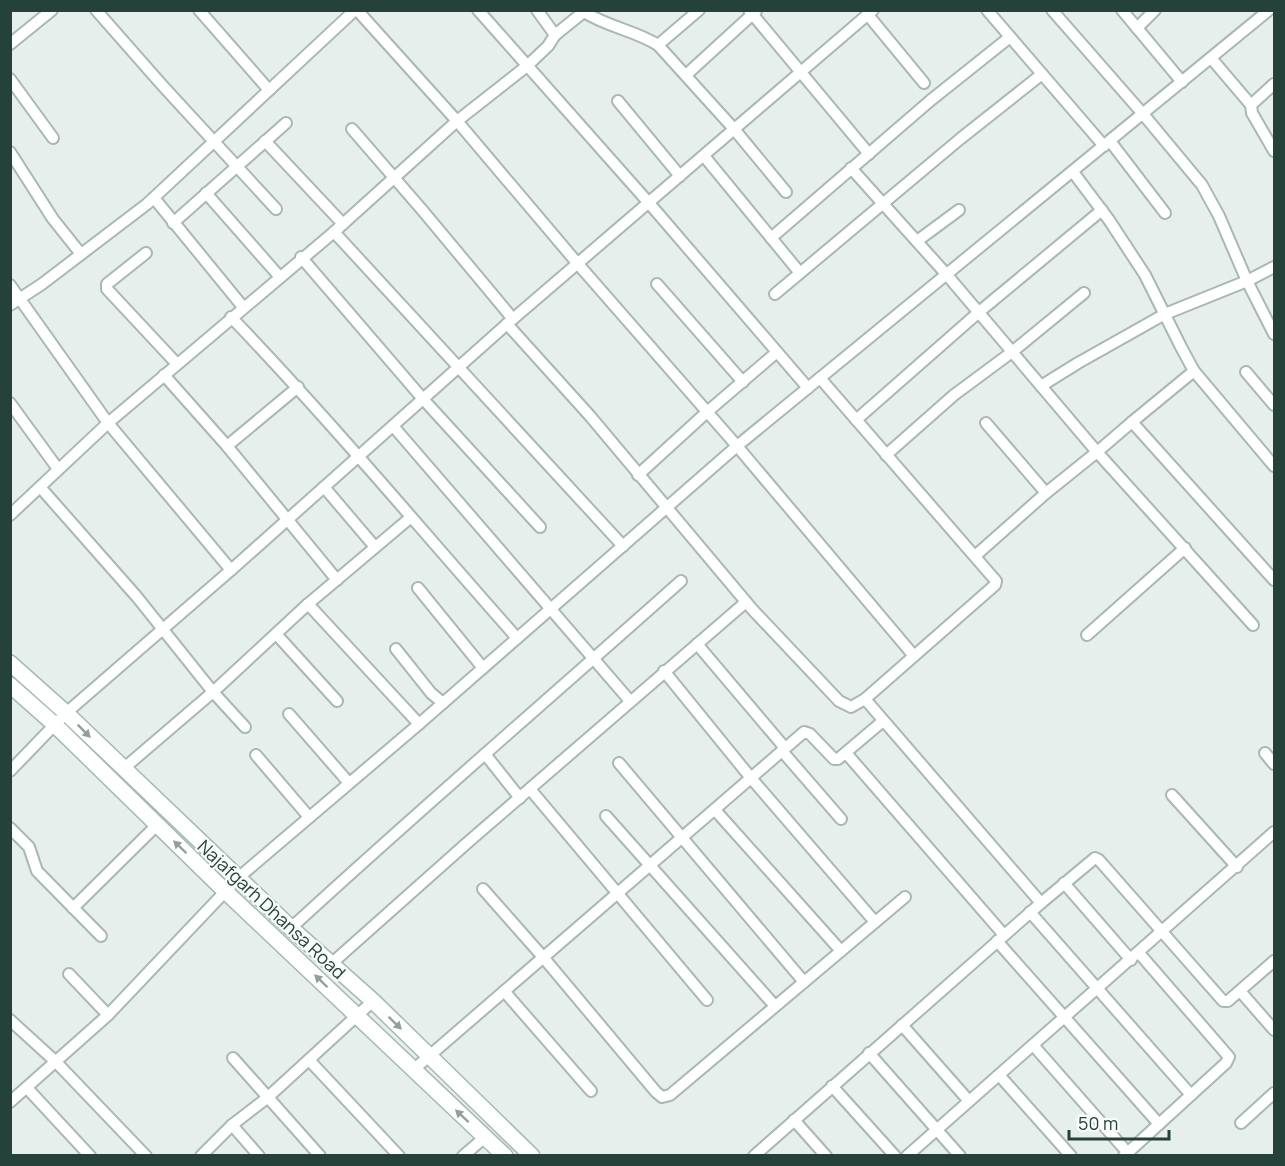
<svg xmlns="http://www.w3.org/2000/svg" width="1285" height="1166" font-family="Manrope,sans-serif">
  <rect width="100%" height="100%" fill="#e6efeb"/>
  <g fill="none" stroke-linecap="round" stroke-linejoin="round">
    <g stroke="#a8b8b2" stroke-width="14">
      <g id="minor">
        <path d="M 96,10 L 162,85 L 276,209"/>
        <path d="M 199,10 L 269,90"/>
        <path d="M 357,10 L 457,121 L 578,264 L 737,446 L 914,656"/>
        <path d="M 478,10 L 649,203 L 808,388"/>
        <path d="M 749,10 L 869,154"/>
        <path d="M 987,10 L 1104,146"/>
        <path d="M 1052,10 L 1143,114 L 1202,185 L 1219,216 L 1247,281 L 1274,334"/>
        <path d="M 1122,10 L 1182,82"/>
        <path d="M 584,12 C 608,27 636,31 658,45 L 734,129 L 786,192"/>
        <path d="M 868,15 L 924,83"/>
        <path d="M 1137,28 L 1155,10"/>
        <path d="M 555,35 L 586,10"/>
        <path d="M 10,44 L 52,10"/>
        <path d="M 658,45 L 699,10"/>
        <path d="M 1211,58 L 1251,105"/>
        <path d="M 686,75 L 756,11"/>
        <path d="M 10,79 L 53,138"/>
        <path d="M 1274,84 L 1251,105 L 1252,113 L 1274,151"/>
        <path d="M 618,101 L 680,176"/>
        <path d="M 352,129 L 423,211 L 513,319"/>
        <path d="M 265,141 L 343,224"/>
        <path d="M 1110,141 L 1165,213"/>
        <path d="M 10,152 L 53,219 L 81,254"/>
        <path d="M 704,156 L 800,273"/>
        <path d="M 851,168 L 947,275 L 1097,452 L 1046,493 L 975,556"/>
        <path d="M 1073,172 L 1109,220 L 1145,275 L 1181,347 L 1194,371 L 1274,466"/>
        <path d="M 206,193 L 279,276"/>
        <path d="M 154,198 L 243,307"/>
        <path d="M 173,223 L 286,123"/>
        <path d="M 334,232 L 623,546"/>
        <path d="M 771,238 L 931,100 L 1010,37"/>
        <path d="M 917,241 L 959,210"/>
        <path d="M 146,253 L 107,284 L 107,289 L 177,364"/>
        <path d="M 301,257 L 423,399 L 540,527"/>
        <path d="M 657,284 L 743,382"/>
        <path d="M 10,285 L 108,423 L 231,570"/>
        <path d="M 775,294 L 960,139 L 1042,74"/>
        <path d="M 10,305 L 42,284 L 147,204 L 355,10"/>
        <path d="M 231,317 C 331,421 422,531 517,638"/>
        <path d="M 507,324 L 590,416 L 752,609 L 839,701 L 851,707 L 865,699"/>
        <path d="M 1194,371 L 1132,422 L 1274,580"/>
        <path d="M 1246,372 L 1274,405"/>
        <path d="M 164,375 L 227,446 L 337,580"/>
        <path d="M 1041,386 L 1078,363 L 1165,314 L 1247,281 L 1274,267"/>
        <path d="M 10,403 L 58,469"/>
        <path d="M 856,420 L 979,312 L 1102,210"/>
        <path d="M 1132,422 L 1097,452 L 1253,625"/>
        <path d="M 986,423 L 1046,493"/>
        <path d="M 393,426 L 630,701"/>
        <path d="M 227,446 L 298,387"/>
        <path d="M 886,455 L 954,395 L 1012,352 L 1084,293"/>
        <path d="M 638,475 L 707,412 L 777,352"/>
        <path d="M 40,487 L 137,597 L 213,692 L 245,727"/>
        <path d="M 324,487 L 375,547"/>
        <path d="M 10,515 L 108,423 L 334,232 L 457,121 L 527,66 L 548,46 L 555,35 L 537,10"/>
        <path d="M 418,588 L 483,668"/>
        <path d="M 308,604 L 419,724"/>
        <path d="M 277,635 L 337,701"/>
        <path d="M 1087,635 L 1185,548"/>
        <path d="M 697,644 L 785,748"/>
        <path d="M 396,649 L 431,693 L 443,703"/>
        <path d="M 664,671 L 751,778 L 875,922"/>
        <path d="M 289,714 L 349,783"/>
        <path d="M 782,751 L 841,819"/>
        <path d="M 846,753 L 1004,935"/>
        <path d="M 1265,753 L 1274,764"/>
        <path d="M 485,754 L 520,798"/>
        <path d="M 256,755 L 309,817"/>
        <path d="M 619,763 L 804,982"/>
        <path d="M 123,769 L 213,692 L 308,604 L 410,518"/>
        <path d="M 10,771 L 66,713 L 231,570 L 507,324 L 873,10"/>
        <path d="M 530,789 L 707,1000"/>
        <path d="M 1172,795 L 1237,867"/>
        <path d="M 715,810 L 841,951"/>
        <path d="M 606,816 L 775,1006"/>
        <path d="M 10,828 L 29,847 L 37,871 L 101,936"/>
        <path d="M 1064,883 L 1131,960"/>
        <path d="M 483,889 L 543,957 L 656,1092 L 662,1097 L 670,1095 L 905,897"/>
        <path d="M 1041,903 L 1095,858 L 1099,860 L 1223,1001 L 1228,1001 L 1274,961"/>
        <path d="M 73,908 L 157,825"/>
        <path d="M 1030,912 L 1191,1095"/>
        <path d="M 291,928 C 419,810 551,697 681,581"/>
        <path d="M 997,941 L 1159,1124"/>
        <path d="M 331,964 L 467,843 L 746,602"/>
        <path d="M 69,974 L 108,1015"/>
        <path d="M 504,991 L 591,1091"/>
        <path d="M 1240,991 L 1274,1030"/>
        <path d="M 10,1020 L 55,1061 L 146,1156"/>
        <path d="M 902,1025 L 969,1101"/>
        <path d="M 1033,1045 L 1127,1152"/>
        <path d="M 869,1053 L 960,1156"/>
        <path d="M 233,1058 L 320,1156"/>
        <path d="M 309,1060 L 399,1156"/>
        <path d="M 413,1070 L 782,751 L 804,732 L 810,734 L 834,759 L 838,759 L 883,721"/>
        <path d="M 999,1075 L 1071,1156"/>
        <path d="M 832,1086 L 895,1156"/>
        <path d="M 27,1088 L 90,1156"/>
        <path d="M 10,1102 L 108,1015 L 238,878 L 419,724 L 737,446 L 1269,10"/>
        <path d="M 794,1120 L 826,1156"/>
        <path d="M 1241,1123 L 1274,1093"/>
        <path d="M 232,1125 L 259,1156"/>
        <path d="M 201,1156 L 232,1125 L 267,1098 L 373,1001"/>
        <path d="M 463,1156 L 485,1137"/>
        <path d="M 754,1156 L 1041,903 L 865,699 L 995,585 L 996,581 L 820,378"/>
        <path d="M 907,1156 L 1274,832"/>
        <path d="M 1124,1156 L 1226,1063 L 1229,1057 L 1139,953"/>
      </g>
    </g>
    <g stroke="#a4bbb3" stroke-width="18">
      <g id="secondary">
        <path d="M 10,663 L 66,713 L 291,928 L 373,1001 L 532,1156"/>
        <path d="M 10,685 L 54,724 L 225,891 L 505,1156"/>
      </g>
    </g>
    <use href="#minor" stroke="#fff" stroke-width="10"/>
    <use href="#secondary" stroke="#fff" stroke-width="15"/>
  </g>
  <defs><path id="oneway-solid" d="M-6-.8H1V-3.2L6.5 0L1 3.2V.8H-6Z" transform="scale(1.5)"/></defs>
  <g fill="#92a09c">
    <use href="#oneway-solid" transform="translate(84 731) rotate(45)"/>
    <use href="#oneway-solid" transform="translate(180 847) rotate(-136)"/>
    <use href="#oneway-solid" transform="translate(321 981) rotate(-136)"/>
    <use href="#oneway-solid" transform="translate(395 1023) rotate(44)"/>
    <use href="#oneway-solid" transform="translate(462 1116) rotate(-137)"/>
  </g>
  <g text-anchor="middle" dominant-baseline="central" stroke-width="4.5" stroke-linejoin="round" paint-order="stroke">
    <g font-size="18" fill="#24423a" stroke="#f7fbf9">
      <text transform="translate(272 909) rotate(43)">Najafgarh Dhansa Road</text>
    </g>
  </g>
  <rect width="1285" height="1166" fill="none" stroke="#24423a" stroke-width="24"/>
  <path d="M1069 1130v9h100v-9" fill="none" stroke="#24423a" stroke-width="3"/>
  <text x="1078" y="1130" font-size="18" fill="#24423a" stroke="#f7fbf9" stroke-width="4.5" paint-order="stroke">50 m</text>
</svg>
